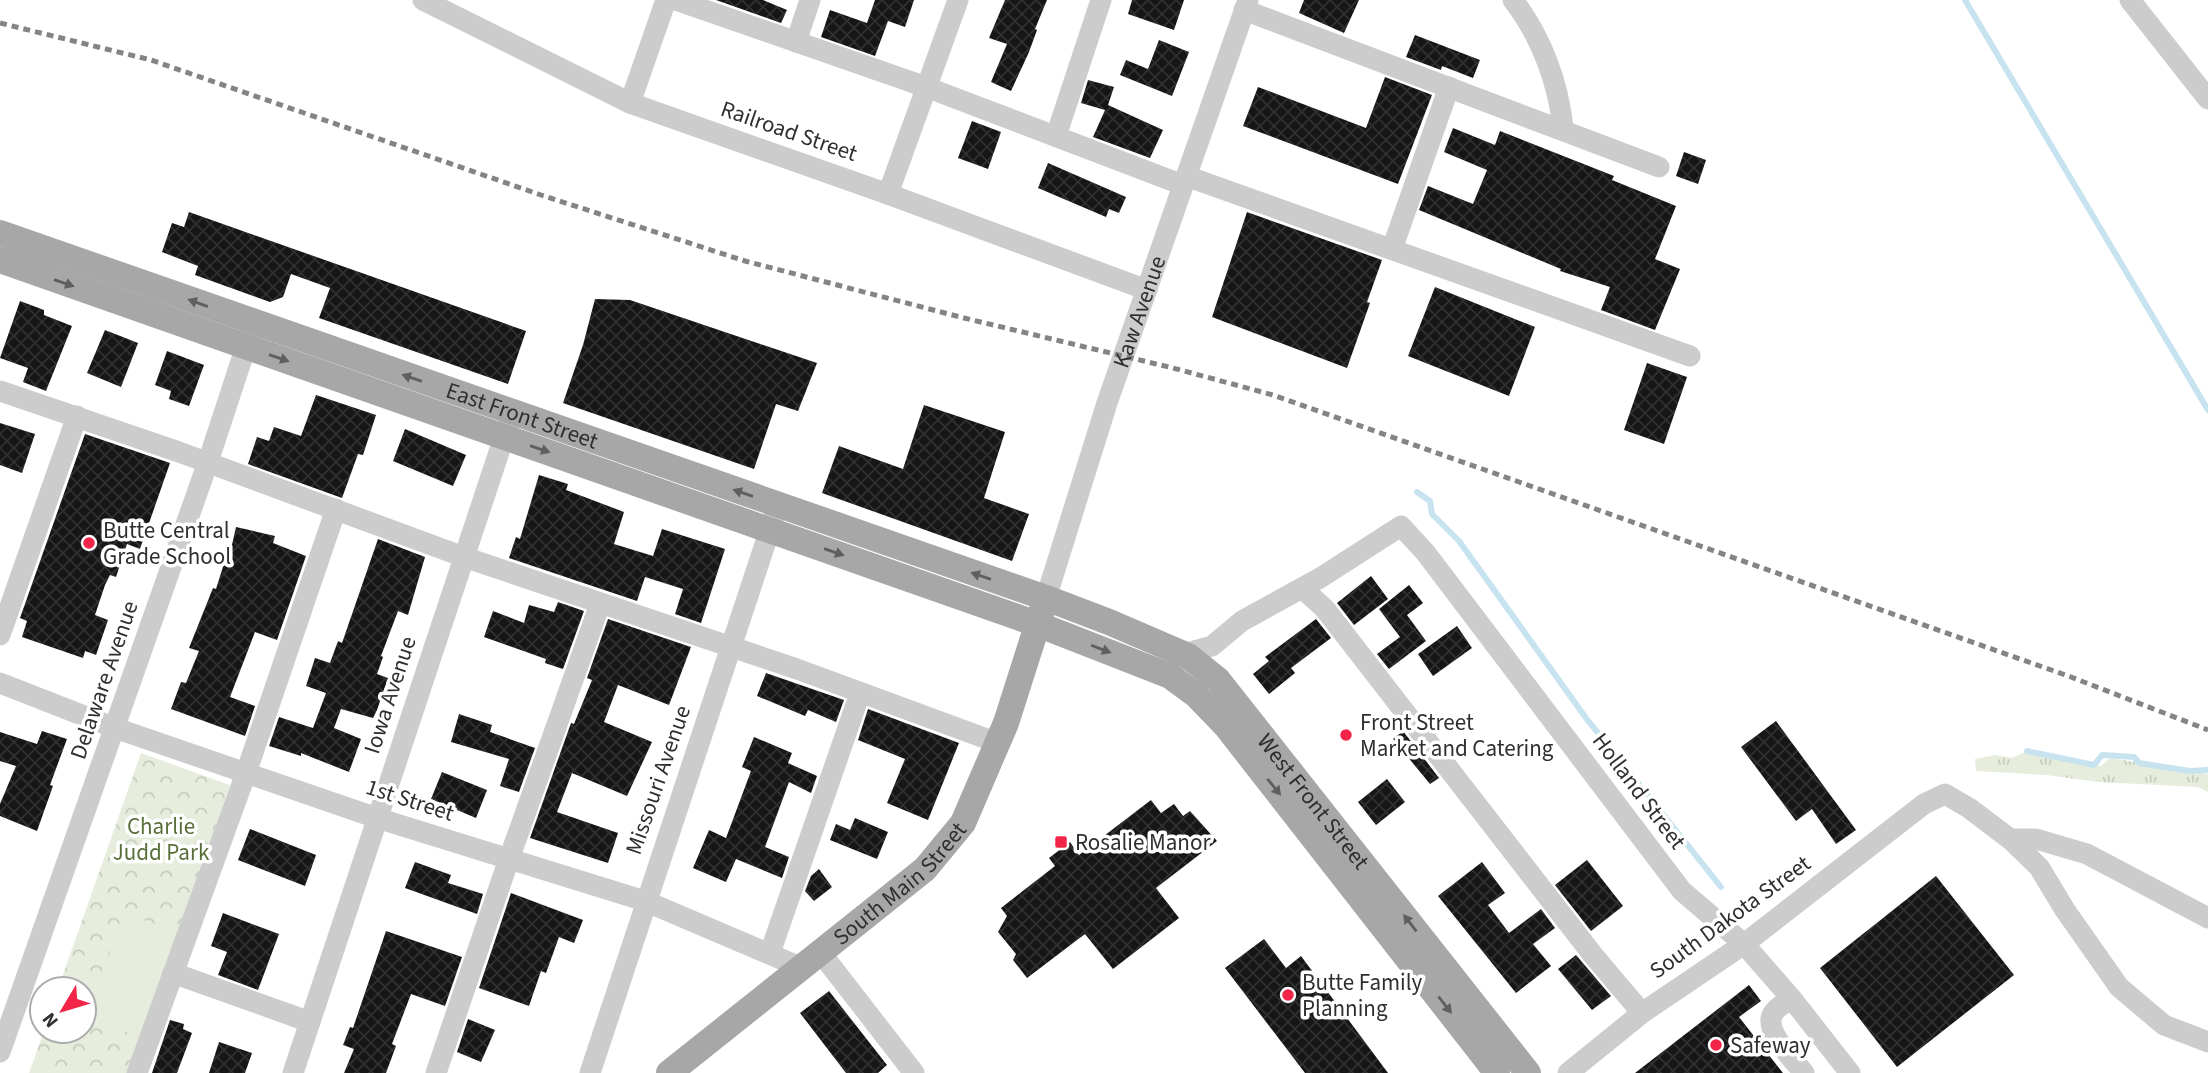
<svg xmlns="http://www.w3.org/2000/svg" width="2208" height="1073" font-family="'Source Sans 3',sans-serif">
  <defs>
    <pattern id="grass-tufts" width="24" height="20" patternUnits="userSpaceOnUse" patternTransform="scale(1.75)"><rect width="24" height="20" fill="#e7eddc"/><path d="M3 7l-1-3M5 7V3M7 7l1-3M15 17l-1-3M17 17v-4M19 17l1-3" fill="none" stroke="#c6ccbd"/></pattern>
    <pattern id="park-crowns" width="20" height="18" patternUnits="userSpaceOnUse" patternTransform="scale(1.75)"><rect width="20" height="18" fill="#e7eddc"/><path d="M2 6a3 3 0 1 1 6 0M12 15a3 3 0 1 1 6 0" fill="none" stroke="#c6ccbd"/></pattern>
    <pattern id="building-cross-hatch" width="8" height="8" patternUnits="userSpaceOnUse" patternTransform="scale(1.75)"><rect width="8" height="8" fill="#161616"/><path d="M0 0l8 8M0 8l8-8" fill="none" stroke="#303030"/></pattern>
  </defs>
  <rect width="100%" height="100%" fill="#fff"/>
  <path fill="url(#grass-tufts)" d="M 2027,751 L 2101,766 L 2110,758 L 2208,774 L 2208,792 L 2198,787 L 2098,782 L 2047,775 L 1976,771 L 1975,759 L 1996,755 L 2012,758 Z"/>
  <path fill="url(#park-crowns)" d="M 141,753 L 230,785 L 129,1073 L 29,1073 L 44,1031 L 84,1031 L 84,989 L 58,989 Z"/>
  <path fill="#e7eddc" d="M 123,913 L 178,932 L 142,1037 L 87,1019 Z"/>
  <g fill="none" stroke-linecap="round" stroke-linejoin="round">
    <g stroke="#c7e3ef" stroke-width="6">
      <path d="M 1965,0 L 2208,410"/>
      <path d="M 1417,492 L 1430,501 L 1432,514 L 1459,541 L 1586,718 L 1721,887"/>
      <path d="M 2027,751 L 2094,765 L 2102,755 L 2134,757 L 2139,763 L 2190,771 L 2208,770"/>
    </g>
  </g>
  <g fill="url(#building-cross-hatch)">
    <path d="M 716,0 L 763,0 L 787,10 L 781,23 Z"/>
    <path d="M 875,0 L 914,0 L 905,27 L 888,21 L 875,56 L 821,37 L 830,10 L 867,23 Z"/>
    <path d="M 1005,0 L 1047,0 L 1035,29 L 1037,30 L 1029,52 L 1011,91 L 991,82 L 1007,44 L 989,38 Z"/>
    <path d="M 1132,0 L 1184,0 L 1174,30 L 1128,14 Z"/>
    <path d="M 1304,0 L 1359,0 L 1344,33 L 1299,13 Z"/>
    <path d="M 1415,35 L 1480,60 L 1473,78 L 1442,66 L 1441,70 L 1406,57 Z"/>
    <path d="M 1159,40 L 1189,52 L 1172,96 L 1120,75 L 1126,60 L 1148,69 Z"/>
    <path d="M 1385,77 L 1432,95 L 1398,184 L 1243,126 L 1258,87 L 1366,128 Z"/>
    <path d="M 1088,80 L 1114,87 L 1108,105 L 1163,130 L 1150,158 L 1093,137 L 1105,110 L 1081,103 Z"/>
    <path d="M 972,121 L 1001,132 L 988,169 L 958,158 Z"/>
    <path d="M 1453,128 L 1495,145 L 1500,131 L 1614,176 L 1612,180 L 1676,206 L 1655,259 L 1680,269 L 1655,330 L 1601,310 L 1610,287 L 1560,271 L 1561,269 L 1419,210 L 1428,186 L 1473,204 L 1487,170 L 1444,152 Z"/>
    <path d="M 1684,152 L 1706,160 L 1698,184 L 1676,176 Z"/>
    <path d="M 1048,163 L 1126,197 L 1119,213 L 1109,209 L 1106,217 L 1038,188 Z"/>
    <path d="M 189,212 L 526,331 L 508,384 L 319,318 L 330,288 L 291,274 L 283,297 L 270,302 L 195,275 L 198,266 L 162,252 L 172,223 L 184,227 Z"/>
    <path d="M 1247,212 L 1382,260 L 1367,302 L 1370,303 L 1347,368 L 1212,317 Z"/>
    <path d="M 1435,287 L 1535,327 L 1509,396 L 1408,356 Z"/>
    <path d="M 595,299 L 630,300 L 817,363 L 798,411 L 776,404 L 754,469 L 563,403 L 583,345 Z"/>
    <path d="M 20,301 L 44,310 L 44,315 L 72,326 L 46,391 L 23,382 L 28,368 L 0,358 Z"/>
    <path d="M 105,330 L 138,343 L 121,387 L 87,373 Z"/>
    <path d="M 167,351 L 204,365 L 189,406 L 169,399 L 171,391 L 155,385 Z"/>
    <path d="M 1647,363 L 1687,377 L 1664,444 L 1624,430 Z"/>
    <path d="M 316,395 L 376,415 L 363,455 L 358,454 L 342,498 L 248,464 L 257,437 L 269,441 L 274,427 L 301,436 Z"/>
    <path d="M 924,405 L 1005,432 L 984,498 L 1029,514 L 1012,561 L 822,493 L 839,446 L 903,469 Z"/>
    <path d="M 0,423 L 35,434 L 22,473 L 0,465 Z"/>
    <path d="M 405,429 L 466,455 L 453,486 L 393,461 Z"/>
    <path d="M 85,434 L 170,463 L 140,549 L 127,544 L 116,577 L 110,575 L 105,585 L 95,615 L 108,620 L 96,655 L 85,651 L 83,658 L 22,637 L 27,621 L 20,618 Z"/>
    <path d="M 539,475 L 568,484 L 566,490 L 624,512 L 614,544 L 653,556 L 662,529 L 725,549 L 701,623 L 675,614 L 683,589 L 645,577 L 637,601 L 509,558 L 516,537 L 520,539 Z"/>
    <path d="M 236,527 L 275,536 L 273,543 L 306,556 L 277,640 L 255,632 L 230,697 L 255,706 L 245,736 L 171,709 L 181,682 L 186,683 L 199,651 L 189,648 L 213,588 L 216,589 L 226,557 L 229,558 Z"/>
    <path d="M 378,539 L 425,557 L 408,615 L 398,611 L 381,656 L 383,657 L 377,674 L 388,678 L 377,710 L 373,718 L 341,709 L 334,728 L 361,739 L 349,772 L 301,753 L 301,756 L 269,746 L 279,717 L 313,728 L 326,693 L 306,686 L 315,658 L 330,663 L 338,641 L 342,643 Z"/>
    <path d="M 1371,576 L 1388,599 L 1354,625 L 1337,603 Z"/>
    <path d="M 1409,585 L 1423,603 L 1407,615 L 1426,641 L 1389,669 L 1377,654 L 1400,637 L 1379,609 Z"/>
    <path d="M 558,602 L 584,611 L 563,669 L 545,663 L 546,659 L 484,637 L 493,611 L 524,623 L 529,605 L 554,612 Z"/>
    <path d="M 608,619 L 691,647 L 669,705 L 618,685 L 604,722 L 652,742 L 627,796 L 572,773 L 557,812 L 618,833 L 608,863 L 530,838 L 571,723 L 574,724 L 592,680 L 587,678 Z"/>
    <path d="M 1316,619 L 1331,638 L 1291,668 L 1295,673 L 1269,694 L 1253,674 L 1269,661 L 1265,657 Z"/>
    <path d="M 1457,626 L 1472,648 L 1433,676 L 1418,654 Z"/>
    <path d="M 766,673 L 844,700 L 836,722 L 808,710 L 805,716 L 757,696 Z"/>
    <path d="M 868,709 L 959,743 L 928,820 L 887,803 L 905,759 L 858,740 Z"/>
    <path d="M 459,714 L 492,725 L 490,732 L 535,748 L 519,792 L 500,786 L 509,759 L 451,742 Z"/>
    <path d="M 1776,721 L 1856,830 L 1836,844 L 1812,809 L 1796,821 L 1741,747 Z"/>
    <path d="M 42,731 L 67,739 L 50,785 L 53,786 L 37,831 L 0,816 L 0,804 L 16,766 L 0,761 L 0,732 L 37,744 Z"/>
    <path d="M 1403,731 L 1439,778 L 1430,784 L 1393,739 Z"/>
    <path d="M 754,737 L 792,753 L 788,763 L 817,776 L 811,793 L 789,782 L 765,847 L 789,857 L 782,878 L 736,859 L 726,882 L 693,868 L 709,830 L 726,838 L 751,771 L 742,767 Z"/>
    <path d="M 442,772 L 487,790 L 476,818 L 431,799 Z"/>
    <path d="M 1387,779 L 1405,802 L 1376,825 L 1358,802 Z"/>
    <path d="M 1151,800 L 1161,813 L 1174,804 L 1183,816 L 1190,811 L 1217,841 L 1156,888 L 1179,918 L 1113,969 L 1085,934 L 1027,978 L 1013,960 L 1016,954 L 998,932 L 1007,916 L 1001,908 L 1055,866 L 1049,858 L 1070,842 L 1079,855 Z"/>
    <path d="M 855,818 L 888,832 L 877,859 L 830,840 L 836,824 L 850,830 Z"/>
    <path d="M 250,829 L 316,855 L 305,886 L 238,860 Z"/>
    <path d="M 1587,860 L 1623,906 L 1591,931 L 1555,885 Z"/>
    <path d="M 415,862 L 451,875 L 448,883 L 483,894 L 477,914 L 405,888 Z"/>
    <path d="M 1482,862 L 1505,893 L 1488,905 L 1509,933 L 1541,909 L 1555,928 L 1533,944 L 1551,966 L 1516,993 L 1438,896 Z"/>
    <path d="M 819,869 L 832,887 L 814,901 L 805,891 L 811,876 Z"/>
    <path d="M 1936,876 L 2014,975 L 1897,1067 L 1820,968 Z"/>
    <path d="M 511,893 L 583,920 L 574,943 L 559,937 L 546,973 L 541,971 L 529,1006 L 479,988 Z"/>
    <path d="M 223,913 L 279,934 L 258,990 L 218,975 L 227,952 L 211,946 Z"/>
    <path d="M 386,931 L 462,957 L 445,1006 L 411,994 L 392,1044 L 396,1046 L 386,1073 L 344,1073 L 354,1049 L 343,1045 L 350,1027 L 353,1028 Z"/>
    <path d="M 1264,939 L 1286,968 L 1301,956 L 1388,1073 L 1305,1073 L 1225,968 Z"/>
    <path d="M 1576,955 L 1611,996 L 1592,1010 L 1558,969 Z"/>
    <path d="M 1749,985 L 1761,1001 L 1739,1017 L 1783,1073 L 1635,1073 Z"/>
    <path d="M 829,991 L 887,1065 L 878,1073 L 846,1073 L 800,1013 Z"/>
    <path d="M 468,1019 L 495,1030 L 481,1062 L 457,1052 Z"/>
    <path d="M 170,1020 L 184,1024 L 183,1029 L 192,1033 L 177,1073 L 152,1073 Z"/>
    <path d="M 219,1042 L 252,1053 L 245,1073 L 209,1073 Z"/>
  </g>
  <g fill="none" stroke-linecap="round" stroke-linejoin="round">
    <g stroke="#ccc" stroke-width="21">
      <path d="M 423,0 L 630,103 L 888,194 L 1147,290"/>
      <path d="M 676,0 L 926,87 L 1183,185"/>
      <path d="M 1513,0 C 1541,36 1559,84 1563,129"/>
      <path d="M 2130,0 L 2208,99"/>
      <path d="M 1244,10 L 1659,167"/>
      <path d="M 796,42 L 810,0"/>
      <path d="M 630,103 L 666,0"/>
      <path d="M 1056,136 L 1101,0"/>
      <path d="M 1186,176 L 1690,356"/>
      <path d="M 888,194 L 958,0"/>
      <path d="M 1392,249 L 1449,87"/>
      <path d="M 0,391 L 179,452 L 464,557 L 797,669 L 998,743"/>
      <path d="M 1302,588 L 1325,609 L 1593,955 L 1642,1013"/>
      <path id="s1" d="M 1046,598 L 1107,403 L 1248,0"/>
      <path d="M 0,635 L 77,416"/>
      <path d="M 1178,662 L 1183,654 L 1212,646 L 1242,621 L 1320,578 L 1401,526 L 1425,552 L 1682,891 L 1744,944 L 1792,999 L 1850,1073"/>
      <path d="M 0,683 L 115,728 L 377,818 L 645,901 L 802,968"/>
      <path d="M 2010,839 L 2036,839 L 2087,854 L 2208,918"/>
      <path d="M 770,953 L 860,693"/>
      <path d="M 821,953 L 914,1073"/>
      <path d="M 173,973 L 310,1022"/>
      <path d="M 1792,999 C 1787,1002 1778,1006 1774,1012 C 1761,1029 1793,1059 1804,1073"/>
      <path d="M 0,1052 L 208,462 L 250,334"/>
      <path d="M 137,1073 L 246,773 L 336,509"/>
      <path d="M 293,1073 L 509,422"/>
      <path d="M 436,1073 L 509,859 L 600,604"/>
      <path d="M 590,1073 L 774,517"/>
      <path d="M 1568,1073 L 1642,1013 L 1744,944 L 1924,804 L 1945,794 L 1969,808 L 2010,839 L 2039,867 L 2065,910 L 2119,987 L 2164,1025 L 2208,1042"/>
    </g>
    <g stroke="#a7a7a7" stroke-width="26">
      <path id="s2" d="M 0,233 L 1046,598 L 1109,622 L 1188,656 L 1218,680 L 1528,1073"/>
      <path d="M 0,260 L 1037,624 L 1170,676 L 1196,695 L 1226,726 L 1497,1073"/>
      <path id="s3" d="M 669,1073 L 925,869 L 963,823 L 1006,723 L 1042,610"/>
    </g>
    <path stroke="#848484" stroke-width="5" stroke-dasharray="7 5" stroke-linecap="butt" d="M 0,23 L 151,60 L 541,195 L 745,261 L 964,318 L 1173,368 L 1273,395 L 2071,677 L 2208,730"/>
  </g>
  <defs><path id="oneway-solid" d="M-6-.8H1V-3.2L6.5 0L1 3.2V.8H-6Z" transform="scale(1.75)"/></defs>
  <g fill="#5f5f5f">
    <use href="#oneway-solid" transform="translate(64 283) rotate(19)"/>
    <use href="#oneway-solid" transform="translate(198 303) rotate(-160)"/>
    <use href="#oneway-solid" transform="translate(279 358) rotate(19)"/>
    <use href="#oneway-solid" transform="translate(412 378) rotate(-161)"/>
    <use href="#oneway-solid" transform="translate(540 449) rotate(19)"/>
    <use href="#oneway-solid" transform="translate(743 493) rotate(-161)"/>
    <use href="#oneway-solid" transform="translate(834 552) rotate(19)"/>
    <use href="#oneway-solid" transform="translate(981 576) rotate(-161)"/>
    <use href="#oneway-solid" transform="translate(1101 649) rotate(21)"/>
    <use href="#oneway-solid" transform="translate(1274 787) rotate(51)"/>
    <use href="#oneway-solid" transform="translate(1410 923) rotate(-128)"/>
    <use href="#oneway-solid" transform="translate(1445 1005) rotate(52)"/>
  </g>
  <g fill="#f22549" stroke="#fff" stroke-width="2.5">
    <circle cx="89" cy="543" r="7"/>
    <circle cx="1346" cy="735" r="7"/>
    <rect x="1054" y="835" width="14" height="14" rx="3.5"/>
    <circle cx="1288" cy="995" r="7"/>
    <circle cx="1716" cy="1045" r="7"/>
  </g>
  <g text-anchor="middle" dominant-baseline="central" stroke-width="7" stroke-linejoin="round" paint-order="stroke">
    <g font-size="23" fill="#2f2f2f" stroke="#fff">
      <text transform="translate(789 131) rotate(19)">Railroad Street</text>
      <text stroke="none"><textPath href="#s1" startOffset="301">Kaw Avenue</textPath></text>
      <text stroke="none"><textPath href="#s2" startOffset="553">East Front Street</textPath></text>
      <text transform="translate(104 680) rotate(-71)">Delaware Avenue</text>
      <text transform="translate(390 695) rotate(-72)">Iowa Avenue</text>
      <text transform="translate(658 780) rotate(-71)">Missouri Avenue</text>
      <text transform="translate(1639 791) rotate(53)">Holland Street</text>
      <text transform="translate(410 800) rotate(18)">1st Street</text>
      <text stroke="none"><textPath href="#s2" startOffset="1454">West Front Street</textPath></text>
      <text stroke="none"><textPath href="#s3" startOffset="299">South Main Street</textPath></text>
      <text transform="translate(1730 917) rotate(-36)">South Dakota Street</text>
    </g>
    <g font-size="23" fill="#2f2f2f" stroke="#fff" text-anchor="start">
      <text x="103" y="530">Butte Central<tspan x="103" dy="26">Grade School</tspan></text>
      <text x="1360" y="722">Front Street<tspan x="1360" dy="26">Market and Catering</tspan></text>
      <text x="1075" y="842">Rosalie Manor</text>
      <text x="1302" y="982">Butte Family<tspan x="1302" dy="26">Planning</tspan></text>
      <text x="1730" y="1045">Safeway</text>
    </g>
    <g font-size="23" fill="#586f39" stroke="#fff">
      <text x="161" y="826">Charlie<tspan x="161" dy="26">Judd Park</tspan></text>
    </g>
  </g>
  <g transform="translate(63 1010) rotate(232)"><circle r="33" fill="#ffffff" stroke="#acacac" stroke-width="2"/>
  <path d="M0-5L12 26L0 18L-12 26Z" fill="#f22549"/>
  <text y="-10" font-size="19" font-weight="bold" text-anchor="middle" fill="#2f2f2f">N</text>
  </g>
</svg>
